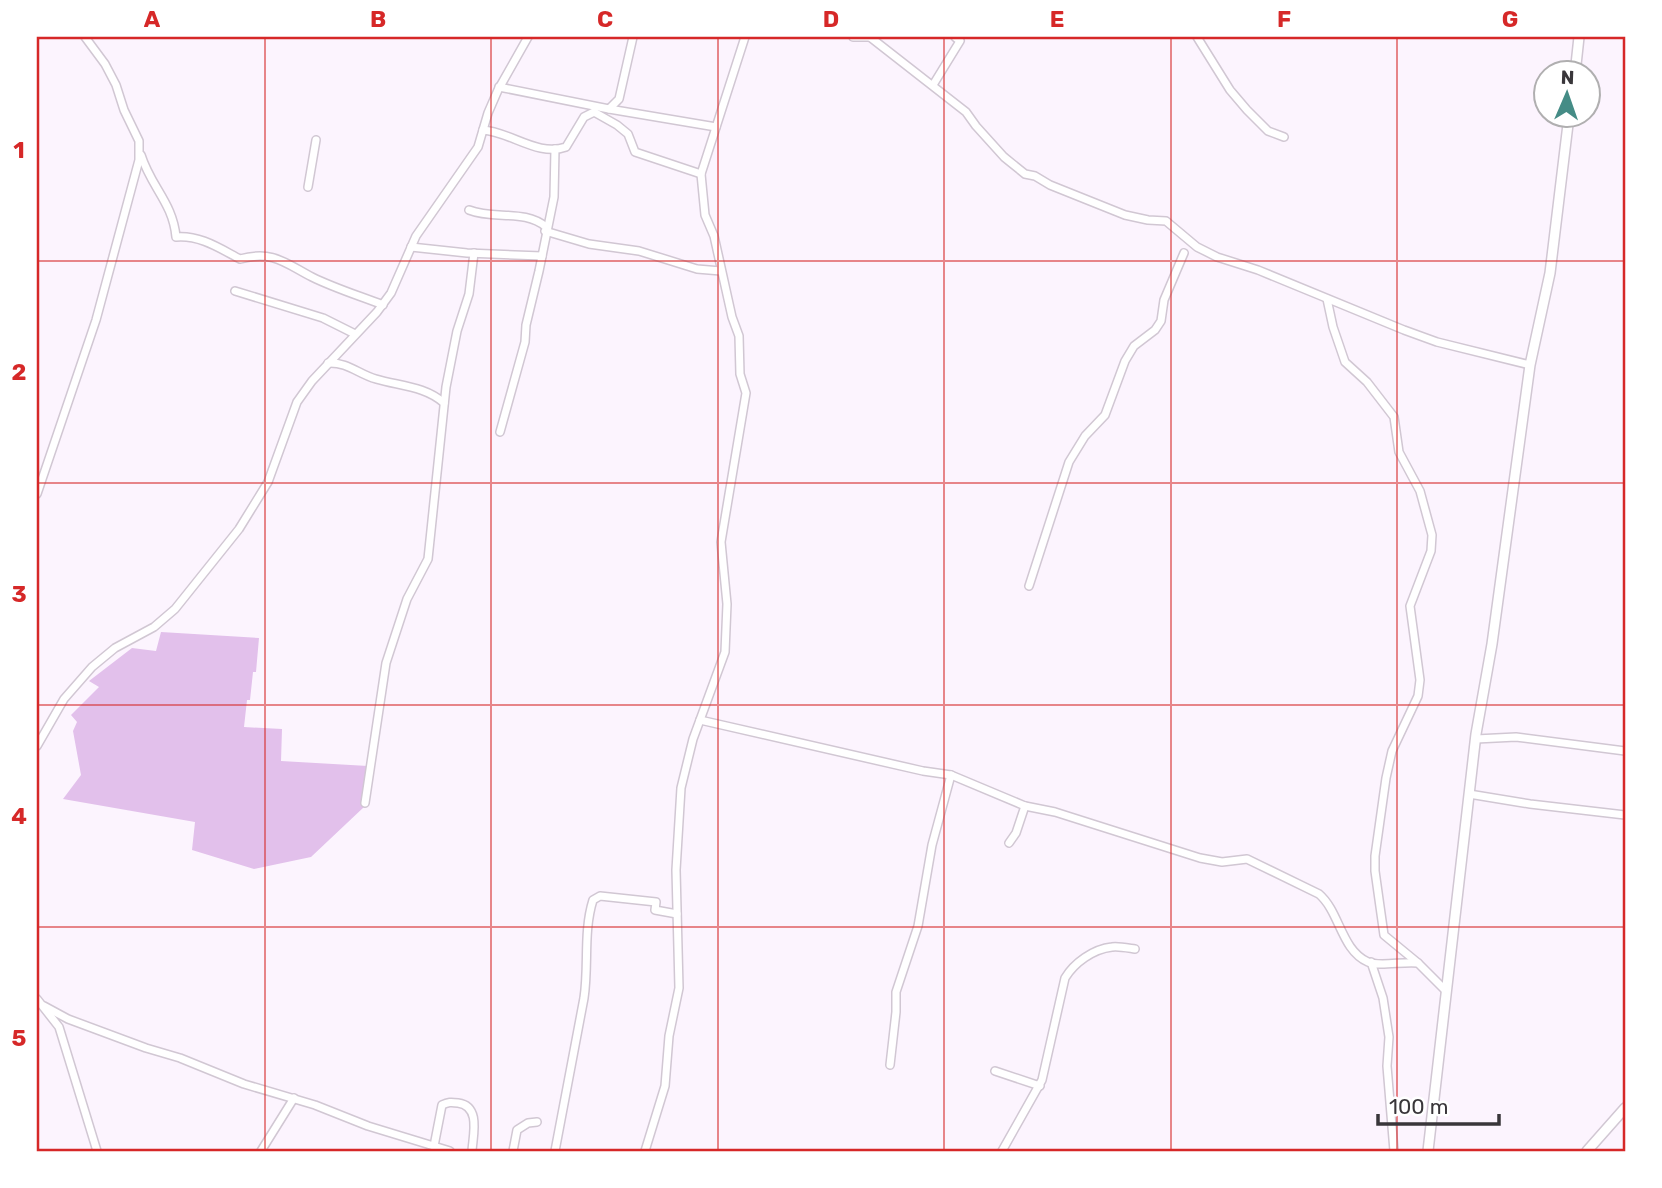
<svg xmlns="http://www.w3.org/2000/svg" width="1662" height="1188" font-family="Rubik,sans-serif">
  <rect width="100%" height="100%" fill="#fcf4fe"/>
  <path fill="#e2c0eb" d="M 161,632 L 259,638 L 256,672 L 253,672 L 250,700 L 247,700 L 244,727 L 282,729 L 281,761 L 368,766 L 364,807 L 311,857 L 254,869 L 192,850 L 195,822 L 63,799 L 81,775 L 73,731 L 77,722 L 71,715 L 99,687 L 89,681 L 132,648 L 156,651 Z"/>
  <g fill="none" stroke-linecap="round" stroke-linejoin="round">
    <g stroke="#d1c7d3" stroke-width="10">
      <g id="minor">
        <path d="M 853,37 L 870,37"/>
        <path d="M 870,37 L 966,112 L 976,126 L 1004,157 L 1025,174 L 1035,176 L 1050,185 L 1125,215 L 1148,220 L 1166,221 L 1197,247 L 1217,257 L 1258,270 L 1404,330 L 1437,342 L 1530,365"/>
        <path d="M 1197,37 L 1230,90 L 1247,110 L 1268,131 L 1284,137"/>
        <path d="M 933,85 L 960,41 L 955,37"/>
        <path d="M 499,87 L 609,109 L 619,99 L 633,37"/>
        <path d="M 609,109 L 716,127"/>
        <path d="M 483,130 C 511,132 538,157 566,147 L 584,117 L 594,112 L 617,125 L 628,134 L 635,152 L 701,174 L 745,37"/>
        <path d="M 141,155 C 151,187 173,203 176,237 C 200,235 219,248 240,259 C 273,250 285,263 312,277 C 334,288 360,296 383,305"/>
        <path d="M 308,187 L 316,140"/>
        <path d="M 469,210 C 494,220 525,209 546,227"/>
        <path d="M 545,231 L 589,244 L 639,251 L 697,269 L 721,271"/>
        <path d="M 411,247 L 467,253 L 542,256"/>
        <path d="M 235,291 L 323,318 L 355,334"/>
        <path d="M 1327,299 L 1333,327 L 1345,362 L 1367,382 L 1394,417 L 1399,452 L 1420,491 L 1432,535 L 1431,551 L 1410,606 L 1420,680 L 1418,696 L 1392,751 L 1386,778 L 1375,856 L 1375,871 L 1384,935 L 1418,963"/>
        <path d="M 328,363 C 348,362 358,374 376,379 C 399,386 425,386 444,403"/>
        <path d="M 500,432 L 525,342 L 526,325 L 539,271 L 554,197 L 555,149"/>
        <path d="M 37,494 L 96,320 L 139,160 L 139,141 L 124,110 L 116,85 L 105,64 L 85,37"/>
        <path d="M 1029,586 L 1069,462 L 1085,436 L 1105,415 L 1125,361 L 1134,346 L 1155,330 L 1161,321 L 1164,300 L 1184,253"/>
        <path d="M 700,720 L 923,771 L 951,775 L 1025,806 L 1016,833 L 1009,843"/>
        <path d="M 1476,739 L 1516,737 L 1625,751"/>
        <path d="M 37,746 L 64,699 L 92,667 L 115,648 L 154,627 L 175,609 L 239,529 L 268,482 L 297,402 L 312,381 L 377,312 L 391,293 L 416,236 L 478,147 L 488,113 L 498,90 L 528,37"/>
        <path d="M 1469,794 L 1530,804 L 1625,815"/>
        <path d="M 365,803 L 386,663 L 407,599 L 428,559 L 446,387 L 457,331 L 469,294 L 474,253"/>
        <path d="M 1025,806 L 1055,812 L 1200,858 L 1222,862 L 1247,859 L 1319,894 C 1340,912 1341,950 1368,962 C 1379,967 1404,961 1418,963 L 1445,990"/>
        <path d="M 1371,962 L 1383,998 L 1389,1037 L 1387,1066 L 1394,1151"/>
        <path d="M 37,999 L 59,1027 L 97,1151"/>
        <path d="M 44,1006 L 68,1019 L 146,1048 L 180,1058 L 244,1084 L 315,1105 L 368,1126 L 450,1151"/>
        <path d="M 890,1065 L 896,1012 L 896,992 L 918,926 L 932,845 L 951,775"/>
        <path d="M 995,1071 L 1040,1086"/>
        <path d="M 434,1146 L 442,1105 C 448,1102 451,1102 458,1103 C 481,1106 473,1135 472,1151"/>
        <path d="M 261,1151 L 294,1098"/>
        <path d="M 513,1151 L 517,1130 L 528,1123 L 537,1122"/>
        <path d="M 555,1151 L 584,998 C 589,965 583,932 593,900 L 600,896 L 656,902 L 655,910 L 677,914"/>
        <path d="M 645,1151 L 665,1086 L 669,1036 L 679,988 L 676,870 L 681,788 L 693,739 L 725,652 L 727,604 L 721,542 L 746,393 L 740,374 L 739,336 L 732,317 L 714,236 L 705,215 L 701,174"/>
        <path d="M 1002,1151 L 1042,1080 L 1065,978 C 1074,963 1093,949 1112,947 C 1118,946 1128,948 1135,949"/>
      </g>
    </g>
    <g stroke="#d1c7d3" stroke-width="12">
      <g id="tertiary">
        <path d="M 1575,74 L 1579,37"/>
        <path d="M 1428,1151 L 1476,734 L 1492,644 L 1530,365 L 1550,273 L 1569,116"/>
        <path d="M 1587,1151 L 1625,1108"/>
      </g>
    </g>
    <use href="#minor" stroke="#fff" stroke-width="7"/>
    <use href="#tertiary" stroke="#fff" stroke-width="9"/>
  </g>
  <path fill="none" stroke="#d62828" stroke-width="2" stroke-opacity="0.55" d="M 265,37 L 265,1151M 491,37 L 491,1151M 718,37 L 718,1151M 944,37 L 944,1151M 1171,37 L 1171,1151M 1397,37 L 1397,1151M 37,261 L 1625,261M 37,483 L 1625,483M 37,705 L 1625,705M 37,927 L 1625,927"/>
  <rect width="1662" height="1188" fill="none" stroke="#ffffff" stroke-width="77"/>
  <g transform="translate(1567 94) rotate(2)"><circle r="33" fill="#ffffff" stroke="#b0afb0" stroke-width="2"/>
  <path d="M0-5L12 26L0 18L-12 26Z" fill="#458c86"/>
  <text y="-10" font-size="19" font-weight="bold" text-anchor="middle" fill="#39363a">N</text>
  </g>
  <path d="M1378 1114v10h121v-10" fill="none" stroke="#39363a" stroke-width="3.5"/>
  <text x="1389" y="1114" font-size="21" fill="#39363a" stroke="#ffffff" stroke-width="5" paint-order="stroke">100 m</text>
  <rect x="38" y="38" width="1586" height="1112" fill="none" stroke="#d62828" stroke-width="2.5"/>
  <g font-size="23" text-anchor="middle" font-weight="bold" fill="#d62828">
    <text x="152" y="27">A</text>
    <text x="378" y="27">B</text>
    <text x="605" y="27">C</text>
    <text x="831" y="27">D</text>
    <text x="1057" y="27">E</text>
    <text x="1284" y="27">F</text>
    <text x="1510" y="27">G</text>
    <text x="19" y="158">1</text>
    <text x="19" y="380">2</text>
    <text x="19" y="602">3</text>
    <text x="19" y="824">4</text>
    <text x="19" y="1046">5</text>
  </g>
</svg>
